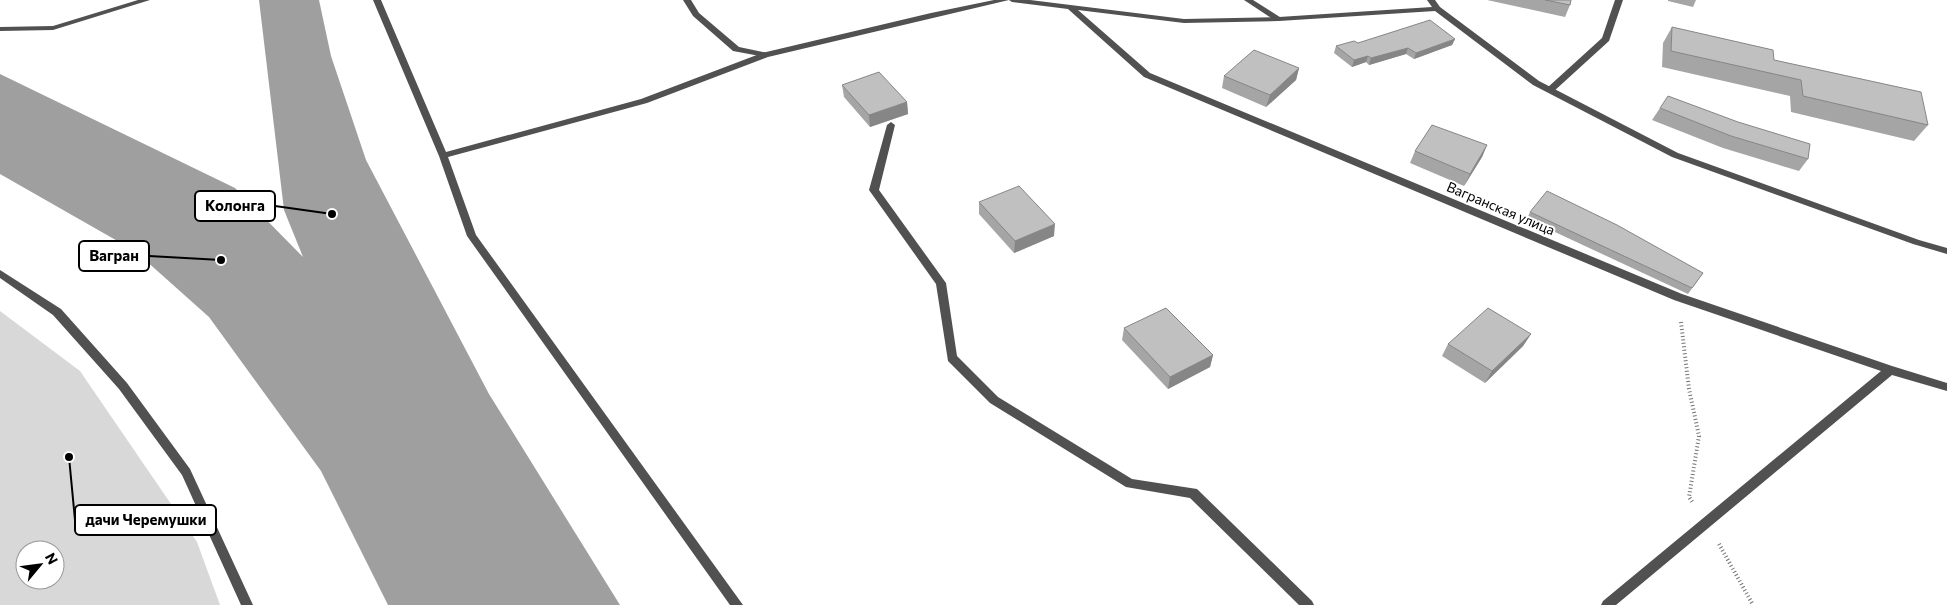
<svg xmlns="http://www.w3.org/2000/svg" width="1947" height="605" font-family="Commissioner,sans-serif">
  <rect width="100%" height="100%" fill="#fff"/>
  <path fill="#d8d8d8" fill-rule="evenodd" d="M 0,311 L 80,371 L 197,542 L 220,605 L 0,605 ZM 25,550 L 55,550 L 55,580 L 25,580 Z"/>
  <path fill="#9f9f9f" d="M 259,0 L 319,0 L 331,56 L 366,160 L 489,394 L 620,605 L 388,605 L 321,471 L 209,317 L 135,251 L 0,174 L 0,74 L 235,188 L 303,257 L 284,210 Z"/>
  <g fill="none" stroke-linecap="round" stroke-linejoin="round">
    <g stroke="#737373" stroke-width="4" stroke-dasharray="1 2.5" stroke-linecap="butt">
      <path d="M 1681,322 L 1689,389 L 1699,436 L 1689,497 L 1693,503"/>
      <path d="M 1719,544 L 1753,605"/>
    </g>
    <g fill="#515151" fill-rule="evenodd">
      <path d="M 683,0 L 691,0 L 699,13 L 739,47 L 768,53 L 769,55 L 765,57 L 733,51 L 693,16 Z"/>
      <path d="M 1244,0 L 1253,0 L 1283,19 L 1279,21 L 1276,21 Z"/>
      <path d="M 1615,0 L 1623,0 L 1609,41 L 1553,92 L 1547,92 L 1547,88 L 1602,38 Z"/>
      <path d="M 891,122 L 895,125 L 879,190 L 946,283 L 957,356 L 998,397 L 1132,479 L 1197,489 L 1312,601 L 1314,605 L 1299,605 L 1190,498 L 1126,487 L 990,403 L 948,361 L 936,284 L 869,190 L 887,125 Z"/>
    </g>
    <g fill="#515151" fill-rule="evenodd">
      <path d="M 138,0 L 150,0 L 53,30 L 0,31 L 0,27 L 53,26 Z"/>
      <path d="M 373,0 L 381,0 L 446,152 L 641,99 L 762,53 L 931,13 L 994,0 L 1030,0 L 1184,19 L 1279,17 L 1432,7 L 1427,0 L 1435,0 L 1440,7 L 1539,81 L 1678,153 L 1919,240 L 1947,248 L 1947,254 L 1913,244 L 1672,157 L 1533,85 L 1435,11 L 1279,21 L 1184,23 L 1078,10 L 1150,73 L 1682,294 L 1892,366 L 1947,383 L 1947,391 L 1892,375 L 1616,605 L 1601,605 L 1603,601 L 1881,371 L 1674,300 L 1144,77 L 1068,9 L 1012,2 L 1009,0 L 768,57 L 647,103 L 448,157 L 476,235 L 743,605 L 730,605 L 467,236 L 439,156 Z"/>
      <path d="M 0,270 L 61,309 L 127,383 L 190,469 L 253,605 L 241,605 L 182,475 L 119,389 L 53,315 L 0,278 Z"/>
    </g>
  </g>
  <g fill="#a5a5a5">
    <path d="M 1487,0 L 1571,0 L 1570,5 L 1565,17 Z"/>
    <path d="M 1668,0 L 1696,0 L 1693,7 L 1668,1 Z"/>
    <path d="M 1672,27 L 1774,60 L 1928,125 L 1914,141 L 1791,112 L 1790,96 L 1662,67 L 1663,43 Z"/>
    <path d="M 1455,39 L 1452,45 L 1414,59 L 1406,54 L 1369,65 L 1366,62 L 1352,67 L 1334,53 L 1336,46 L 1358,43 Z"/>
    <path d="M 1299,68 L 1296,80 L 1266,107 L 1222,88 L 1224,76 Z"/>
    <path d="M 842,85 L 907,102 L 908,114 L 870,127 L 844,97 Z"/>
    <path d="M 1660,108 L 1808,159 L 1799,171 L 1723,148 L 1652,120 Z"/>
    <path d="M 1487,145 L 1482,157 L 1464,186 L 1410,163 L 1415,151 Z"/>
    <path d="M 979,202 L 1054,236 L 1014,253 L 979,214 Z"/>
    <path d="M 1530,212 L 1703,273 L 1688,294 L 1527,219 Z"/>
    <path d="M 1124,328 L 1213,355 L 1210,367 L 1168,389 L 1122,340 Z"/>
    <path d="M 1531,334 L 1523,346 L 1485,383 L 1442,356 L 1448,344 Z"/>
  </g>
  <g fill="#868686">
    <path d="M 1455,39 L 1452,45 L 1414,59 L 1416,53 Z"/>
    <path d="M 1408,48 L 1406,54 L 1369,65 L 1371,58 Z"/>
    <path d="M 1368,56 L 1366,62 L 1352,67 L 1354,60 Z"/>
    <path d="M 1299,68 L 1296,80 L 1266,107 L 1270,95 Z"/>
    <path d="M 907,102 L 908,114 L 870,127 L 869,115 Z"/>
    <path d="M 1487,145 L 1482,157 L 1464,186 L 1470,174 Z"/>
    <path d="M 1055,224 L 1054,236 L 1014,253 L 1015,241 Z"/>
    <path d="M 1531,334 L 1523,346 L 1485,383 L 1492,371 Z"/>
    <path d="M 1213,355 L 1210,367 L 1168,389 L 1170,377 Z"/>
  </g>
  <g fill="#c0c0c0" stroke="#868686">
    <path d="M 1545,0 L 1571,0 L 1570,5 Z"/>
    <path d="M 1430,20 L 1455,39 L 1416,53 L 1408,48 L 1371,58 L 1368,56 L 1354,60 L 1336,46 L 1354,41 L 1358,43 Z"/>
    <path d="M 1672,27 L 1773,50 L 1774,60 L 1921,92 L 1928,125 L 1803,96 L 1801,80 L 1671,51 Z"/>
    <path d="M 1254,50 L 1299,68 L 1270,95 L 1224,76 Z"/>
    <path d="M 879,72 L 907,102 L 869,115 L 842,85 Z"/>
    <path d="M 1668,96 L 1738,122 L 1810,144 L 1808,159 L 1731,136 L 1660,108 Z"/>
    <path d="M 1432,125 L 1487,145 L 1470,174 L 1415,151 Z"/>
    <path d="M 1019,186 L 1055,224 L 1015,241 L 979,202 Z"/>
    <path d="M 1547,191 L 1617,225 L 1703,273 L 1692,288 L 1530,212 Z"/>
    <path d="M 1166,308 L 1213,355 L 1170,377 L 1124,328 Z"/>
    <path d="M 1488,308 L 1531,334 L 1492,371 L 1448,344 Z"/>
  </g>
  <g text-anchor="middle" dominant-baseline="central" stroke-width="4" stroke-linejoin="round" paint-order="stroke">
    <g font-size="14" fill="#000" stroke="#fff">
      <text transform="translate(1501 208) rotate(23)">Вагранская улица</text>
    </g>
  </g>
  <path fill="none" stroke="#000" stroke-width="2" d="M332 214L275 206M221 260L149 256M69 457L75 520"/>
  <g fill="#000" stroke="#fff" stroke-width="2">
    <circle cx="332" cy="214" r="5"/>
    <circle cx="221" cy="260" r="5"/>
    <circle cx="69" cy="457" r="5"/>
  </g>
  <g fill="#fff" stroke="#000" stroke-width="2">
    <rect x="195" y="191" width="80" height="30" rx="5"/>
    <rect x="79" y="241" width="70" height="30" rx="5"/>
    <rect x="75" y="505" width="141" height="30" rx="5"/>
  </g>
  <g font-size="15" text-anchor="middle" font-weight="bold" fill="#000">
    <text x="235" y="211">Колонга</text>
    <text x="114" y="261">Вагран</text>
    <text x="146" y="525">дачи Черемушки</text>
  </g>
  <g transform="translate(40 565) rotate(61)"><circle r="24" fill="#ffffff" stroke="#999999"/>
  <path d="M0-4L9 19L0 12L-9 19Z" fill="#000000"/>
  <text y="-8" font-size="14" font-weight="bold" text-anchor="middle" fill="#000000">N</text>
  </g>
</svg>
